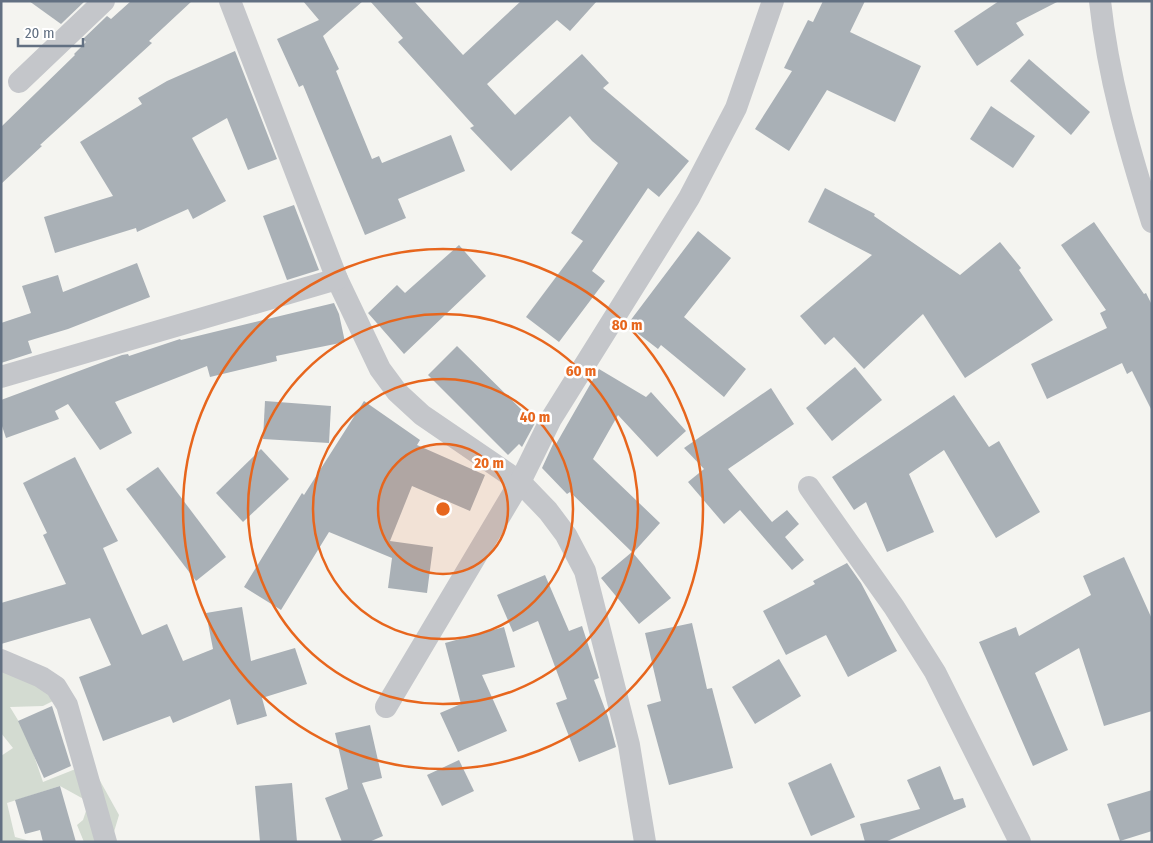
<svg xmlns="http://www.w3.org/2000/svg" width="1153" height="843" font-family="'Fira Sans Condensed',sans-serif">
  <rect width="100%" height="100%" fill="#f4f4f0"/>
  <path fill="#d3dbd1" d="M 1,659 L 57,699 L 43,706 L 10,707 L 27,735 L 43,782 L 78,768 L 99,779 L 119,815 L 111,842 L 84,842 L 77,825 L 83,820 L 89,802 L 60,786 L 7,803 L 15,837 L 34,842 L 1,842 L 1,756 L 13,748 L 1,733 Z"/>
  <g fill="#a9b0b6">
    <path d="M 29,1 L 85,1 L 61,24 Z"/>
    <path d="M 131,1 L 192,1 L 149,41 L 152,43 L 40,145 L 42,146 L 1,184 L 1,127 L 75,55 L 74,54 L 86,42 L 83,39 L 107,16 L 111,19 Z"/>
    <path d="M 303,1 L 363,1 L 323,36 L 339,69 L 336,71 L 372,159 L 379,156 L 382,163 L 451,135 L 465,171 L 398,199 L 406,218 L 365,235 L 303,85 L 299,87 L 277,39 L 319,20 Z"/>
    <path d="M 370,1 L 414,1 L 463,55 L 521,1 L 597,1 L 570,31 L 557,20 L 487,84 L 515,115 L 582,54 L 609,83 L 603,88 L 689,161 L 659,197 L 648,188 L 592,271 L 605,281 L 559,342 L 526,317 L 583,241 L 571,233 L 618,163 L 592,141 L 570,116 L 511,171 L 470,128 L 474,126 L 398,42 L 403,38 Z"/>
    <path d="M 823,1 L 865,1 L 850,32 L 921,66 L 895,122 L 827,90 L 789,151 L 755,129 L 792,71 L 784,68 L 808,20 L 813,22 Z"/>
    <path d="M 999,1 L 1059,1 L 1016,23 L 1024,35 L 977,66 L 954,31 Z"/>
    <path d="M 235,51 L 277,159 L 248,170 L 227,118 L 192,138 L 226,201 L 193,219 L 188,209 L 137,232 L 136,228 L 55,253 L 44,217 L 113,196 L 80,142 L 142,104 L 138,98 L 167,81 Z"/>
    <path d="M 1029,59 L 1090,112 L 1071,135 L 1010,81 Z"/>
    <path d="M 991,106 L 1035,136 L 1013,168 L 970,139 Z"/>
    <path d="M 825,188 L 875,214 L 874,216 L 960,275 L 1000,242 L 1021,268 L 1019,270 L 1053,320 L 965,378 L 923,314 L 864,369 L 834,337 L 825,345 L 800,316 L 872,255 L 808,222 Z"/>
    <path d="M 294,205 L 319,270 L 287,280 L 263,216 Z"/>
    <path d="M 1094,222 L 1144,294 L 1146,293 L 1152,305 L 1152,411 L 1132,371 L 1127,374 L 1122,363 L 1047,399 L 1031,364 L 1107,328 L 1100,313 L 1106,310 L 1061,245 Z"/>
    <path d="M 698,231 L 731,258 L 684,317 L 746,369 L 724,397 L 661,345 L 658,349 L 627,325 Z"/>
    <path d="M 459,245 L 486,276 L 404,354 L 368,313 L 397,285 L 405,293 Z"/>
    <path d="M 137,263 L 150,297 L 68,329 L 28,341 L 32,353 L 1,363 L 1,323 L 31,313 L 22,286 L 58,275 L 63,292 Z"/>
    <path d="M 334,303 L 339,314 L 345,342 L 276,356 L 277,361 L 210,377 L 207,366 L 115,402 L 132,433 L 100,450 L 68,404 L 55,411 L 59,419 L 6,438 L 1,423 L 1,400 L 122,355 L 128,354 L 129,356 L 180,339 L 181,340 Z"/>
    <path d="M 457,346 L 535,423 L 522,447 L 519,444 L 508,455 L 428,375 Z"/>
    <path d="M 855,367 L 882,400 L 832,441 L 806,408 Z"/>
    <path d="M 599,369 L 646,397 L 651,392 L 686,431 L 657,457 L 618,415 L 593,459 L 660,523 L 633,553 L 671,598 L 639,624 L 601,578 L 632,552 L 570,492 L 567,494 L 542,468 L 554,442 L 556,444 Z"/>
    <path d="M 771,388 L 794,424 L 728,469 L 772,522 L 787,510 L 799,524 L 785,537 L 804,560 L 792,570 L 740,510 L 724,524 L 688,482 L 704,469 L 684,448 Z"/>
    <path d="M 954,395 L 989,447 L 999,441 L 1040,512 L 996,538 L 944,450 L 909,474 L 934,532 L 887,552 L 866,502 L 854,510 L 832,477 Z"/>
    <path d="M 265,401 L 331,406 L 329,443 L 263,439 Z"/>
    <path d="M 364,401 L 420,440 L 417,445 L 485,475 L 470,511 L 412,486 L 390,541 L 433,547 L 427,593 L 388,588 L 392,558 L 329,532 L 281,610 L 244,587 L 302,493 L 304,495 Z"/>
    <path d="M 261,449 L 289,479 L 243,522 L 216,493 Z"/>
    <path d="M 75,457 L 118,541 L 103,548 L 142,635 L 167,624 L 183,661 L 213,649 L 206,613 L 242,607 L 251,661 L 295,648 L 307,684 L 262,698 L 267,716 L 237,725 L 230,699 L 173,723 L 170,716 L 103,741 L 79,677 L 111,665 L 90,618 L 1,644 L 1,603 L 66,584 L 43,535 L 47,533 L 23,483 Z"/>
    <path d="M 158,467 L 226,557 L 196,581 L 126,489 Z"/>
    <path d="M 1124,557 L 1152,619 L 1152,711 L 1104,726 L 1079,648 L 1035,673 L 1068,750 L 1033,766 L 979,642 L 1016,627 L 1019,636 L 1091,595 L 1083,576 Z"/>
    <path d="M 847,563 L 861,583 L 897,651 L 848,677 L 826,635 L 786,655 L 763,611 L 815,584 L 813,581 Z"/>
    <path d="M 545,575 L 569,631 L 582,626 L 599,678 L 594,680 L 608,717 L 616,747 L 579,762 L 556,703 L 567,699 L 538,621 L 513,632 L 497,595 Z"/>
    <path d="M 692,623 L 707,689 L 712,688 L 733,768 L 669,785 L 647,705 L 661,701 L 645,633 Z"/>
    <path d="M 504,627 L 515,667 L 482,675 L 507,731 L 458,752 L 440,713 L 461,704 L 445,643 Z"/>
    <path d="M 779,659 L 801,696 L 755,724 L 732,687 Z"/>
    <path d="M 52,706 L 71,766 L 44,778 L 18,721 Z"/>
    <path d="M 370,725 L 382,778 L 362,783 L 383,836 L 369,842 L 342,842 L 325,798 L 348,789 L 335,733 Z"/>
    <path d="M 459,760 L 474,791 L 442,806 L 427,775 Z"/>
    <path d="M 831,763 L 855,817 L 811,836 L 788,783 Z"/>
    <path d="M 940,766 L 954,800 L 963,798 L 966,807 L 885,842 L 865,842 L 860,824 L 920,809 L 907,780 Z"/>
    <path d="M 292,783 L 297,842 L 260,842 L 255,786 Z"/>
    <path d="M 60,786 L 76,842 L 43,842 L 40,830 L 25,834 L 15,800 Z"/>
    <path d="M 1152,790 L 1152,831 L 1120,841 L 1107,804 Z"/>
  </g>
  <g fill="none" stroke-linecap="round" stroke-linejoin="round">
    <g stroke="#c4c6ca" stroke-width="22">
      <path d="M 230,1 L 337,279 L 380,369 L 397,392 L 422,415 L 520,482 L 548,511 L 566,535 L 585,571 L 629,745 L 645,842"/>
      <path d="M 1100,1 C 1108,77 1129,149 1152,222"/>
      <path d="M 19,82 L 104,1"/>
      <path d="M 1,377 L 337,279"/>
      <path d="M 809,487 L 894,607 L 935,672 L 1020,842"/>
      <path d="M 1,660 L 41,677 L 56,687 L 67,705 L 106,842"/>
      <path d="M 386,707 L 520,482 L 551,419 L 689,198 L 736,108 L 773,1"/>
    </g>
  </g>
  <circle cx="443" cy="509" r="65" fill="#e7661d" fill-opacity=".12"/>
  <g fill="none" stroke="#e7661d" stroke-width="2.5">
    <circle cx="443" cy="509" r="65"/>
    <circle cx="443" cy="509" r="130"/>
    <circle cx="443" cy="509" r="195"/>
    <circle cx="443" cy="509" r="260"/>
  </g>
  <circle cx="443" cy="509" r="8" fill="#e7661d" stroke="#fff" stroke-width="2.5"/>
  <g font-size="15" text-anchor="middle" font-weight="bold" fill="#e7661d" stroke="#fff" stroke-width="5" stroke-linejoin="round" paint-order="stroke">
    <text x="627" y="330">80 m</text>
    <text x="581" y="376">60 m</text>
    <text x="535" y="422">40 m</text>
    <text x="489" y="468">20 m</text>
  </g>
  <rect width="1153" height="843" fill="none" stroke="#627082" stroke-width="5"/>
  <path d="M18 38v8h65v-8" fill="none" stroke="#627082" stroke-width="2.5"/>
  <text x="25" y="38" font-size="15" fill="#627082" stroke="#ffffff" stroke-width="4" paint-order="stroke">20 m</text>
</svg>
